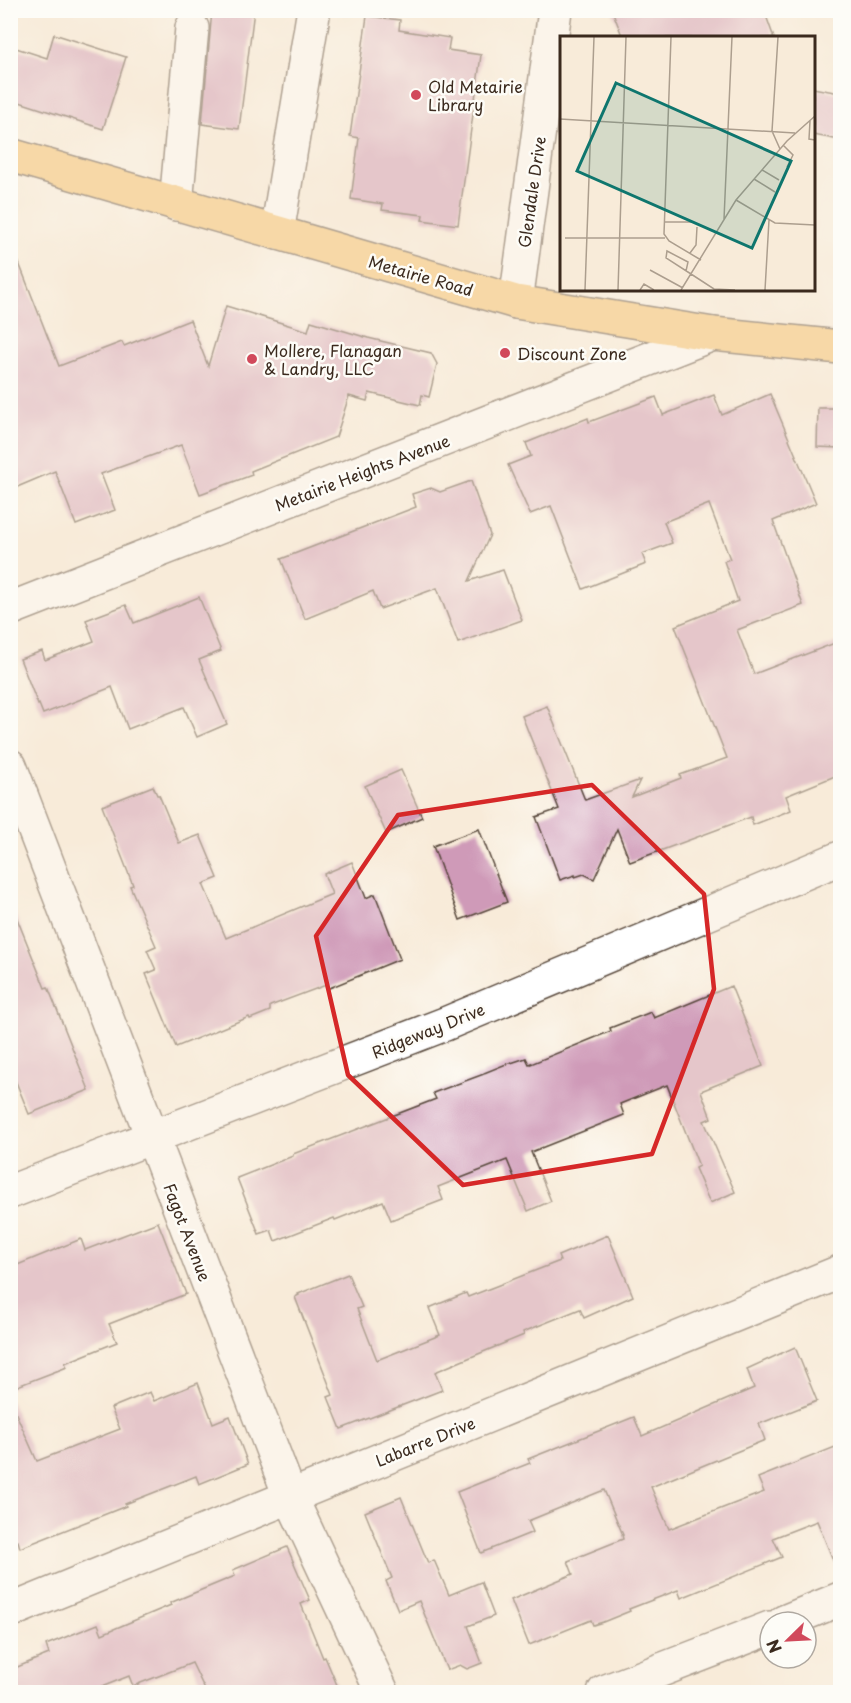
<svg xmlns="http://www.w3.org/2000/svg" width="851" height="1703" font-family="'Playpen Sans',sans-serif">
  <rect width="100%" height="100%" fill="#fdfcf7"/>
  <filter id="ink" filterUnits="userSpaceOnUse"><feTurbulence type="fractalNoise" baseFrequency=".0167" numOctaves="2"/><feDisplacementMap in="SourceGraphic" scale="12" xChannelSelector="R" yChannelSelector="G"/><feConvolveMatrix kernelMatrix="1 2 1 2 8 2 1 2 1" color-interpolation-filters="sRGB"/></filter>
  <filter id="wash" filterUnits="userSpaceOnUse"><feTurbulence type="fractalNoise" baseFrequency=".008" numOctaves="4" result="noise"/><feDisplacementMap in="SourceGraphic" scale="24" xChannelSelector="R" yChannelSelector="G"/><feGaussianBlur stdDeviation="1.35" result="paint"/><feColorMatrix in="noise" values="0 0 0 0 0 0 0 0 0 0 0 0 0 0 0 0 0 1.4 0 .05"/><feComposite in="paint" operator="in"/></filter>
  <g filter="url(#wash)">
    <rect width="100%" height="100%" fill="#f8ebd9"/>
    <g id="blocks">
      <g fill="#cf9ab8">
        <path d="M 212,10 L 254,10 L 239,129 L 202,124 Z"/>
        <path d="M 612,10 L 764,10 L 774,38 L 623,38 Z"/>
        <path d="M 367,16 L 400,20 L 399,30 L 450,38 L 448,50 L 481,55 L 458,225 L 422,220 L 423,215 L 382,210 L 383,204 L 351,199 L 359,138 L 350,136 Z"/>
        <path d="M 54,34 L 126,57 L 103,129 L 10,99 L 10,46 L 47,58 Z"/>
        <path d="M 813,88 L 840,93 L 840,140 L 813,135 Z"/>
        <path d="M 12,245 L 59,366 L 122,342 L 124,346 L 190,320 L 208,366 L 226,306 L 308,331 L 311,321 L 368,338 L 431,353 L 437,364 L 429,397 L 422,395 L 420,405 L 369,393 L 367,401 L 349,396 L 336,437 L 251,471 L 252,475 L 200,494 L 181,445 L 101,474 L 115,510 L 76,525 L 55,471 L 10,490 L 10,246 Z"/>
        <path d="M 770,394 L 816,503 L 773,521 L 803,605 L 737,630 L 754,674 L 840,641 L 840,774 L 786,796 L 791,810 L 753,825 L 751,817 L 630,862 L 617,829 L 594,879 L 584,874 L 575,877 L 575,875 L 560,880 L 536,817 L 559,809 L 522,716 L 547,706 L 585,800 L 640,780 L 632,797 L 681,778 L 680,775 L 727,758 L 675,626 L 738,601 L 724,561 L 730,559 L 709,504 L 664,522 L 672,543 L 642,554 L 646,564 L 583,589 L 551,506 L 530,514 L 508,465 L 531,456 L 526,443 L 588,418 L 589,422 L 656,397 L 663,415 L 714,395 L 722,415 Z"/>
        <path d="M 818,408 L 840,408 L 840,448 L 817,447 Z"/>
        <path d="M 471,481 L 490,535 L 469,581 L 503,570 L 522,620 L 458,643 L 437,588 L 380,609 L 373,591 L 305,619 L 281,559 L 416,507 L 412,494 L 431,488 L 440,492 Z"/>
        <path d="M 199,597 L 221,651 L 199,660 L 227,724 L 197,737 L 184,707 L 128,729 L 112,687 L 43,714 L 39,704 L 38,705 L 20,659 L 42,651 L 45,660 L 94,641 L 86,620 L 126,605 L 134,623 Z"/>
        <path d="M 401,770 L 422,817 L 386,833 L 365,786 Z"/>
        <path d="M 153,786 L 157,795 L 159,795 L 179,843 L 200,835 L 218,878 L 203,884 L 226,938 L 332,894 L 324,874 L 352,862 L 366,898 L 375,894 L 400,959 L 327,989 L 326,985 L 270,1006 L 270,1011 L 250,1019 L 249,1017 L 176,1047 L 146,974 L 156,970 L 147,950 L 156,946 L 130,886 L 133,885 L 102,806 Z"/>
        <path d="M 479,829 L 507,902 L 460,920 L 433,846 Z"/>
        <path d="M 10,906 L 12,906 L 45,988 L 48,987 L 89,1090 L 29,1114 L 10,1067 Z"/>
        <path d="M 731,986 L 763,1066 L 701,1091 L 711,1118 L 704,1121 L 735,1192 L 710,1203 L 695,1168 L 699,1166 L 667,1085 L 620,1104 L 624,1115 L 531,1152 L 551,1201 L 528,1211 L 507,1160 L 438,1187 L 443,1200 L 391,1220 L 383,1201 L 335,1220 L 334,1218 L 275,1241 L 271,1230 L 259,1234 L 237,1178 L 293,1156 L 293,1154 L 436,1099 L 433,1093 L 484,1074 L 484,1073 L 511,1062 L 511,1063 L 526,1058 L 529,1064 L 531,1063 L 531,1064 L 611,1031 L 610,1028 L 651,1012 L 654,1018 Z"/>
        <path d="M 158,1222 L 186,1294 L 109,1324 L 117,1342 L 65,1363 L 67,1367 L 10,1389 L 10,1268 L 81,1239 L 85,1250 Z"/>
        <path d="M 608,1235 L 633,1296 L 584,1318 L 580,1309 L 523,1332 L 524,1335 L 435,1372 L 442,1390 L 341,1429 L 328,1397 L 333,1395 L 295,1297 L 299,1295 L 298,1294 L 348,1274 L 362,1307 L 357,1309 L 377,1360 L 440,1335 L 429,1308 L 466,1293 L 468,1297 L 560,1261 L 558,1256 Z"/>
        <path d="M 795,1347 L 817,1401 L 759,1424 L 765,1440 L 651,1487 L 669,1529 L 764,1492 L 758,1478 L 840,1445 L 840,1577 L 817,1521 L 773,1538 L 782,1557 L 681,1598 L 678,1590 L 629,1609 L 630,1611 L 603,1622 L 593,1625 L 591,1620 L 529,1645 L 511,1600 L 573,1574 L 568,1561 L 623,1539 L 622,1535 L 623,1535 L 604,1490 L 528,1521 L 533,1532 L 481,1553 L 457,1492 L 530,1463 L 528,1459 L 634,1417 L 642,1436 L 754,1388 L 747,1369 Z"/>
        <path d="M 198,1383 L 213,1423 L 230,1416 L 248,1464 L 199,1484 L 196,1476 L 125,1504 L 126,1506 L 20,1548 L 18,1541 L 10,1544 L 10,1400 L 37,1461 L 120,1429 L 111,1408 L 150,1392 L 154,1401 Z"/>
        <path d="M 401,1497 L 428,1563 L 434,1560 L 449,1595 L 481,1582 L 494,1616 L 468,1626 L 482,1663 L 467,1669 L 460,1665 L 447,1670 L 419,1601 L 398,1610 L 386,1581 L 392,1578 L 365,1512 Z"/>
        <path d="M 287,1547 L 310,1600 L 301,1604 L 323,1658 L 325,1657 L 340,1692 L 206,1692 L 192,1663 L 133,1686 L 129,1676 L 89,1692 L 10,1692 L 10,1670 L 49,1654 L 46,1645 L 98,1624 L 102,1634 L 171,1605 L 170,1603 L 235,1576 L 233,1570 Z"/>
      </g>
    </g>
  </g>
  <g filter="url(#ink)">
    <use href="#blocks" fill-opacity="0" stroke="#57473a" stroke-width="1.5"/>
    <g fill="none" stroke-linecap="round" stroke-linejoin="round">
      <g stroke="#57473a" stroke-width="36">
        <g id="minor">
          <path d="M 176,204 L 192,28"/>
          <path d="M 277,233 L 313,15"/>
          <path d="M 516,302 L 555,10"/>
          <path d="M 10,609 L 713,334"/>
          <path d="M 10,766 L 290,1496 L 382,1692"/>
          <path d="M 10,1192 L 445,1024 L 840,858"/>
          <path d="M 10,1611 L 840,1272"/>
          <path d="M 784,1622 L 840,1599"/>
          <path d="M 604,1692 L 770,1628"/>
        </g>
      </g>
      <g stroke="#57473a" stroke-width="36">
        <path id="major" d="M 10,155 L 516,302 L 713,334 L 840,347"/>
      </g>
      <use href="#minor" stroke="#fff" stroke-width="33"/>
      <use href="#major" stroke="#f5c16b" stroke-width="33"/>
    </g>
  </g>
  <path d="M0 0H851V1703H0ZM 592,785 L 704,894 L 714,989 L 652,1154 L 463,1185 L 348,1075 L 316,936 L 398,815 Z" fill="#f8ebd9" fill-opacity=".55" fill-rule="evenodd"/>
  <path fill="none" stroke="#d62828" stroke-width="4.5" stroke-linejoin="round" d="M 592,785 L 704,894 L 714,989 L 652,1154 L 463,1185 L 348,1075 L 316,936 L 398,815 Z"/>
  <g fill="#d1495b" stroke="#fdfcf7" stroke-width="2">
    <circle cx="416" cy="95" r="6"/>
    <circle cx="505" cy="353" r="6"/>
    <circle cx="252" cy="359" r="6"/>
  </g>
  <g text-anchor="middle" dominant-baseline="central" stroke-width="5" stroke-linejoin="round" paint-order="stroke">
    <g font-size="16" fill="#3b2a1e" stroke="#fdfcf7" text-anchor="start">
      <text x="428" y="86">Old Metairie<tspan x="428" dy="18">Library</tspan></text>
      <text x="264" y="350">Mollere, Flanagan<tspan x="264" dy="18">&amp; Landry, LLC</tspan></text>
      <text x="517" y="353">Discount Zone</text>
    </g>
    <g font-size="16" fill="#3b2a1e" stroke="#fdfcf7">
      <text transform="translate(531 192) rotate(-82)">Glendale Drive</text>
      <text transform="translate(421 275) rotate(16)">Metairie Road</text>
      <text transform="translate(362 472) rotate(-21)">Metairie Heights Avenue</text>
      <text transform="translate(428 1030) rotate(-22)">Ridgeway Drive</text>
      <text transform="translate(188 1232) rotate(69)">Fagot Avenue</text>
      <text transform="translate(425 1441) rotate(-22)">Labarre Drive</text>
    </g>
  </g>
  <g transform="translate(560 36)">
    <rect width="255" height="255" fill="#f8ebd9"/>
    <path fill="none" stroke="#ac9e8e" stroke-width="1.5" d="M 111,1 L 104,198 L 109,205 L 141,224M 218,1 L 212,95 L 220,113M 0,83 L 235,97M 250,85 L 249,103 L 255,104M 223,109 L 233,119 L 227,131M 202,134 L 219,144M 194,143 L 215,156M 176,164 L 215,187 L 255,189M 164,183 L 172,1M 104,186 L 132,186M 5,202 L 105,202M 130,217 L 136,209 L 137,191M 90,234 L 123,252M 126,235 L 128,226 L 107,215 L 106,222 L 131,238 L 154,253 L 175,254M 25,254 L 34,1M 58,254 L 66,1M 80,254 L 84,248 L 94,254M 121,254 L 176,164 L 227,105 L 255,80M 205,254 L 209,184"/>
    <path fill="#0f766e" fill-opacity="0.15" stroke="#0f766e" stroke-width="3" d="M 56,47 L 231,125 L 192,212 L 17,135 Z"/>
    <rect width="255" height="255" fill="none" stroke="#3b2a1e" stroke-width="3"/>
  </g>
  <rect width="851" height="1703" fill="none" stroke="#fdfcf7" stroke-width="36"/>
  <g transform="translate(788 1640) rotate(246)"><circle r="28" fill="#fdfcf7" stroke="#afa8a0" stroke-width="1.5"/>
  <path d="M0-4.5L10 22L0 15L-10 22Z" fill="#d1495b"/>
  <text y="-9" font-size="16" font-weight="bold" text-anchor="middle" fill="#3b2a1e">N</text>
  </g>
</svg>
